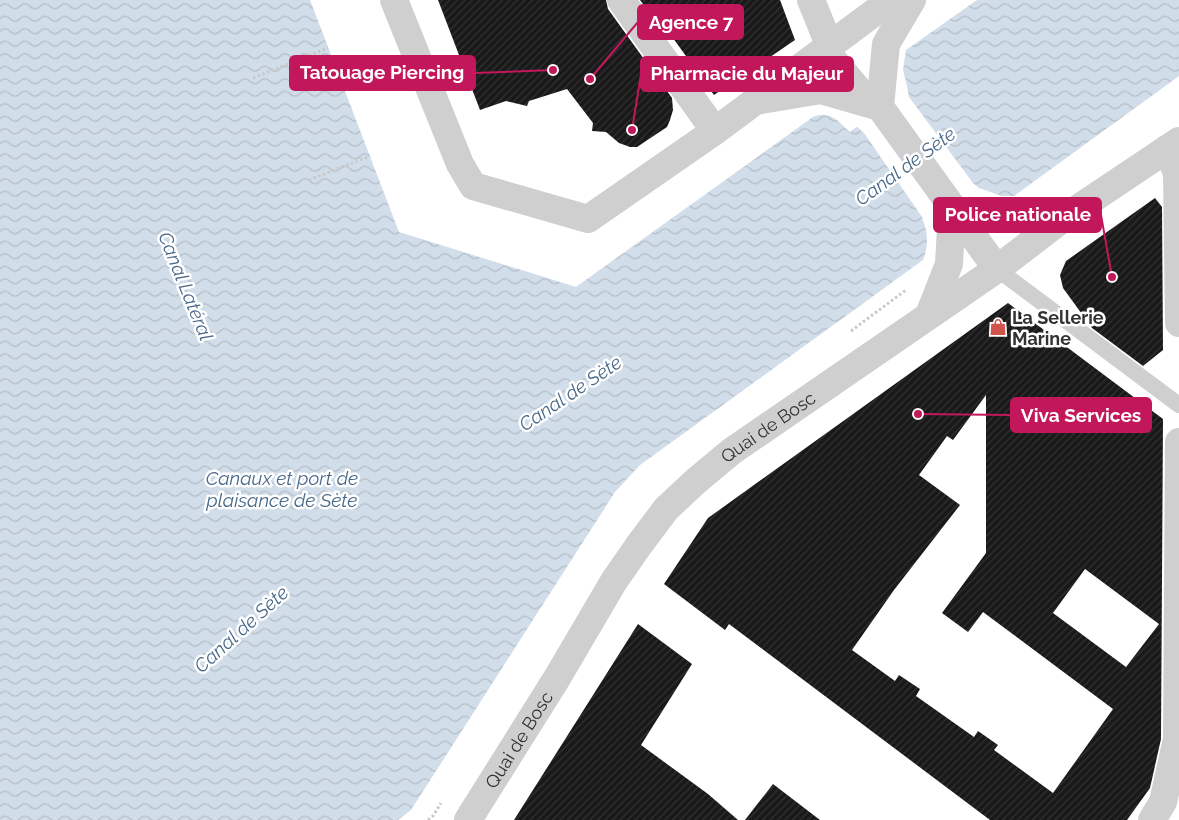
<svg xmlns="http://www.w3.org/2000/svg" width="1179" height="820" font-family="Raleway,sans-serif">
  <defs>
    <pattern id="water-waves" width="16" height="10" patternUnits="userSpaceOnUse" patternTransform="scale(1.25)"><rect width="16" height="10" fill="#d1dde9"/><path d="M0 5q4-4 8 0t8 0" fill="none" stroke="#b4bec8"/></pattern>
    <pattern id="building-hatch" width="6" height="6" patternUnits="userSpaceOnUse" patternTransform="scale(1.25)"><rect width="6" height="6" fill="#191919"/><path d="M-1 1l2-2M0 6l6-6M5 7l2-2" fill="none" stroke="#323232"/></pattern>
  </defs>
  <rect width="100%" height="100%" fill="#fff"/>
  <path fill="url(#water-waves)" d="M 0,0 L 310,0 L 399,232 L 576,287 L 813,117 C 830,110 838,121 850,132 L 907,86 L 903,70 L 906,50 L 977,0 L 1179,0 L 1179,76 L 1014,196 L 1002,196 L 979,188 L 926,230 C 928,241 927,250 923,260 L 640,465 L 615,492 L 411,810 L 398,820 L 0,820 Z"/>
  <path fill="#fff" d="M 907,86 L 909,97 L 973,183 L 979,188 L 926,230 L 922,217 L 864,133 L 856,126 Z"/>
  <g fill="url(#building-hatch)" fill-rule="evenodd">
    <path d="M 438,0 L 606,0 L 608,9 L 672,98 L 673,110 L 670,120 L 667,127 L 637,147 L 630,147 L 619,143 L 606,132 L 592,131 L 593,123 L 567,89 L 529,101 L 527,106 L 506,101 L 480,110 Z"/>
    <path d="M 640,0 L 780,0 L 795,40 L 714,95 L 665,27 L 665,35 Z"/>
    <path d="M 1155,198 L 1162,207 L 1163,350 L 1143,366 L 1092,328 L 1063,288 L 1060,275 L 1066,261 Z"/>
    <path d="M 1008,303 L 1163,419 L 1161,739 L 1150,788 L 1127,820 L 990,820 L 729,624 L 725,630 L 664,584 L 708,518 ZM 986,395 L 986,553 L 942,613 L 968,632 L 983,612 L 1113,709 L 1053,793 L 994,750 L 998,745 L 978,731 L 974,737 L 916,696 L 920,689 L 899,675 L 895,681 L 852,650 L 894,590 L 960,505 L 919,475 L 947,436 L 953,440 ZM 1085,569 L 1159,624 L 1126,667 L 1053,613 Z"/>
    <path d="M 638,624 L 692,664 L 641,745 L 708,794 L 738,820 L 514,820 Z"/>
    <path d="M 773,784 L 820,820 L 745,820 Z"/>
  </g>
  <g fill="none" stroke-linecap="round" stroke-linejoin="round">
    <g stroke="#c9c9c9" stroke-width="3" stroke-dasharray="2.5 2.5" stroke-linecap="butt">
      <path d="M 253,78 L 328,48"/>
      <path d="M 309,180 L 370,156"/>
      <path d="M 851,331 L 906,290"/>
      <path d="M 428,820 L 433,816 L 441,803"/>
    </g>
    <g stroke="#cfcfcf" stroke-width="16">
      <path d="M 830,47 L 878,104"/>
      <path d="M 997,269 L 1179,405"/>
    </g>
    <g stroke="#cfcfcf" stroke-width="28">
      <path d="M 394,0 L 460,164 L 473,186 L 588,219 L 715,131 L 891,0"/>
      <path d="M 621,0 L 715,131"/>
      <path d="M 811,0 L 830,47"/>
      <path d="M 761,100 L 821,90 L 880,107"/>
      <path d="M 880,107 L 997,269"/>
      <path d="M 880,107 L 886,44 L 912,0"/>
      <path d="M 1167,149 L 1177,173 L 1179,323"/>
      <path d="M 952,209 L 987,218 L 1061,220"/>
      <path d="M 929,315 L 949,264 L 952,209"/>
      <path d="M 1152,820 L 1163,802 L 1177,739 L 1179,442"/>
    </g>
    <path stroke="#cfcfcf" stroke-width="28" id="s1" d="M 468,820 L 557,678 L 614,581 L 639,545 L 666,509 L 696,481 L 732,451 L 997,269 L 1061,220 L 1179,141"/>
  </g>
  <defs>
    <g id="shop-bare" transform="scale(1.35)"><path d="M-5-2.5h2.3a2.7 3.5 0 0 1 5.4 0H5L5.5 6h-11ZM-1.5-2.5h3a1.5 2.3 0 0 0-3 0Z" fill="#d0544c" stroke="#fff" stroke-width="2.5" paint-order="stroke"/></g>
  </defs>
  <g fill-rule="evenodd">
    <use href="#shop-bare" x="998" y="327"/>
  </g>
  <g text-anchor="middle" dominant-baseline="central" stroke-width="5" stroke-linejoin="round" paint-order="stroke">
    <g font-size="18" font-weight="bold" fill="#323232" stroke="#fff" text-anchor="start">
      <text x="1012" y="317">La Sellerie<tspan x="1012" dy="21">Marine</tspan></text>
    </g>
    <g font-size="18" fill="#323232" stroke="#fff">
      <text stroke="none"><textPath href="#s1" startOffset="500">Quai de Bosc</textPath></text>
      <text stroke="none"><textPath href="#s1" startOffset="95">Quai de Bosc</textPath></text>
    </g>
    <g font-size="19" font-style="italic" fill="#49688a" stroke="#fff">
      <text transform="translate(905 166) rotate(-36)">Canal de Sète</text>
      <text transform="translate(186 286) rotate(68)">Canal Latéral</text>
      <text transform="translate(570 393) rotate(-34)">Canal de Sète</text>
      <text x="282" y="478">Canaux et port de<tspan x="282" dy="22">plaisance de Sète</tspan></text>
      <text transform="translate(241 629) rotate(-42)">Canal de Sète</text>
    </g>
  </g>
  <path fill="none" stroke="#c2185b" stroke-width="2" d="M590 79L638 22M553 70L475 73M632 130L641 74M1112 277L1101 215M918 414L1011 415"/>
  <g fill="#c2185b" stroke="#fff" stroke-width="2">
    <circle cx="590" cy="79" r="5"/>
    <circle cx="553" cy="70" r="5"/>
    <circle cx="632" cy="130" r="5"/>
    <circle cx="1112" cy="277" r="5"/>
    <circle cx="918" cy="414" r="5"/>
  </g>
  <g fill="#c2185b" stroke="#c2185b" stroke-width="2">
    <rect x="638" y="5" width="105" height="34" rx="5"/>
    <rect x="290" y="56" width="185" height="34" rx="5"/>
    <rect x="641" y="57" width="212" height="34" rx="5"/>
    <rect x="934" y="198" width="167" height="34" rx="5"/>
    <rect x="1011" y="398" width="140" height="34" rx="5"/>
  </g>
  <g font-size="19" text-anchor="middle" font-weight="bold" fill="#fff">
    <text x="691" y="29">Agence 7</text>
    <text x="382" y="79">Tatouage Piercing</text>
    <text x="747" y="80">Pharmacie du Majeur</text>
    <text x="1018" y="221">Police nationale</text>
    <text x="1081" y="422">Viva Services</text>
  </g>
</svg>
